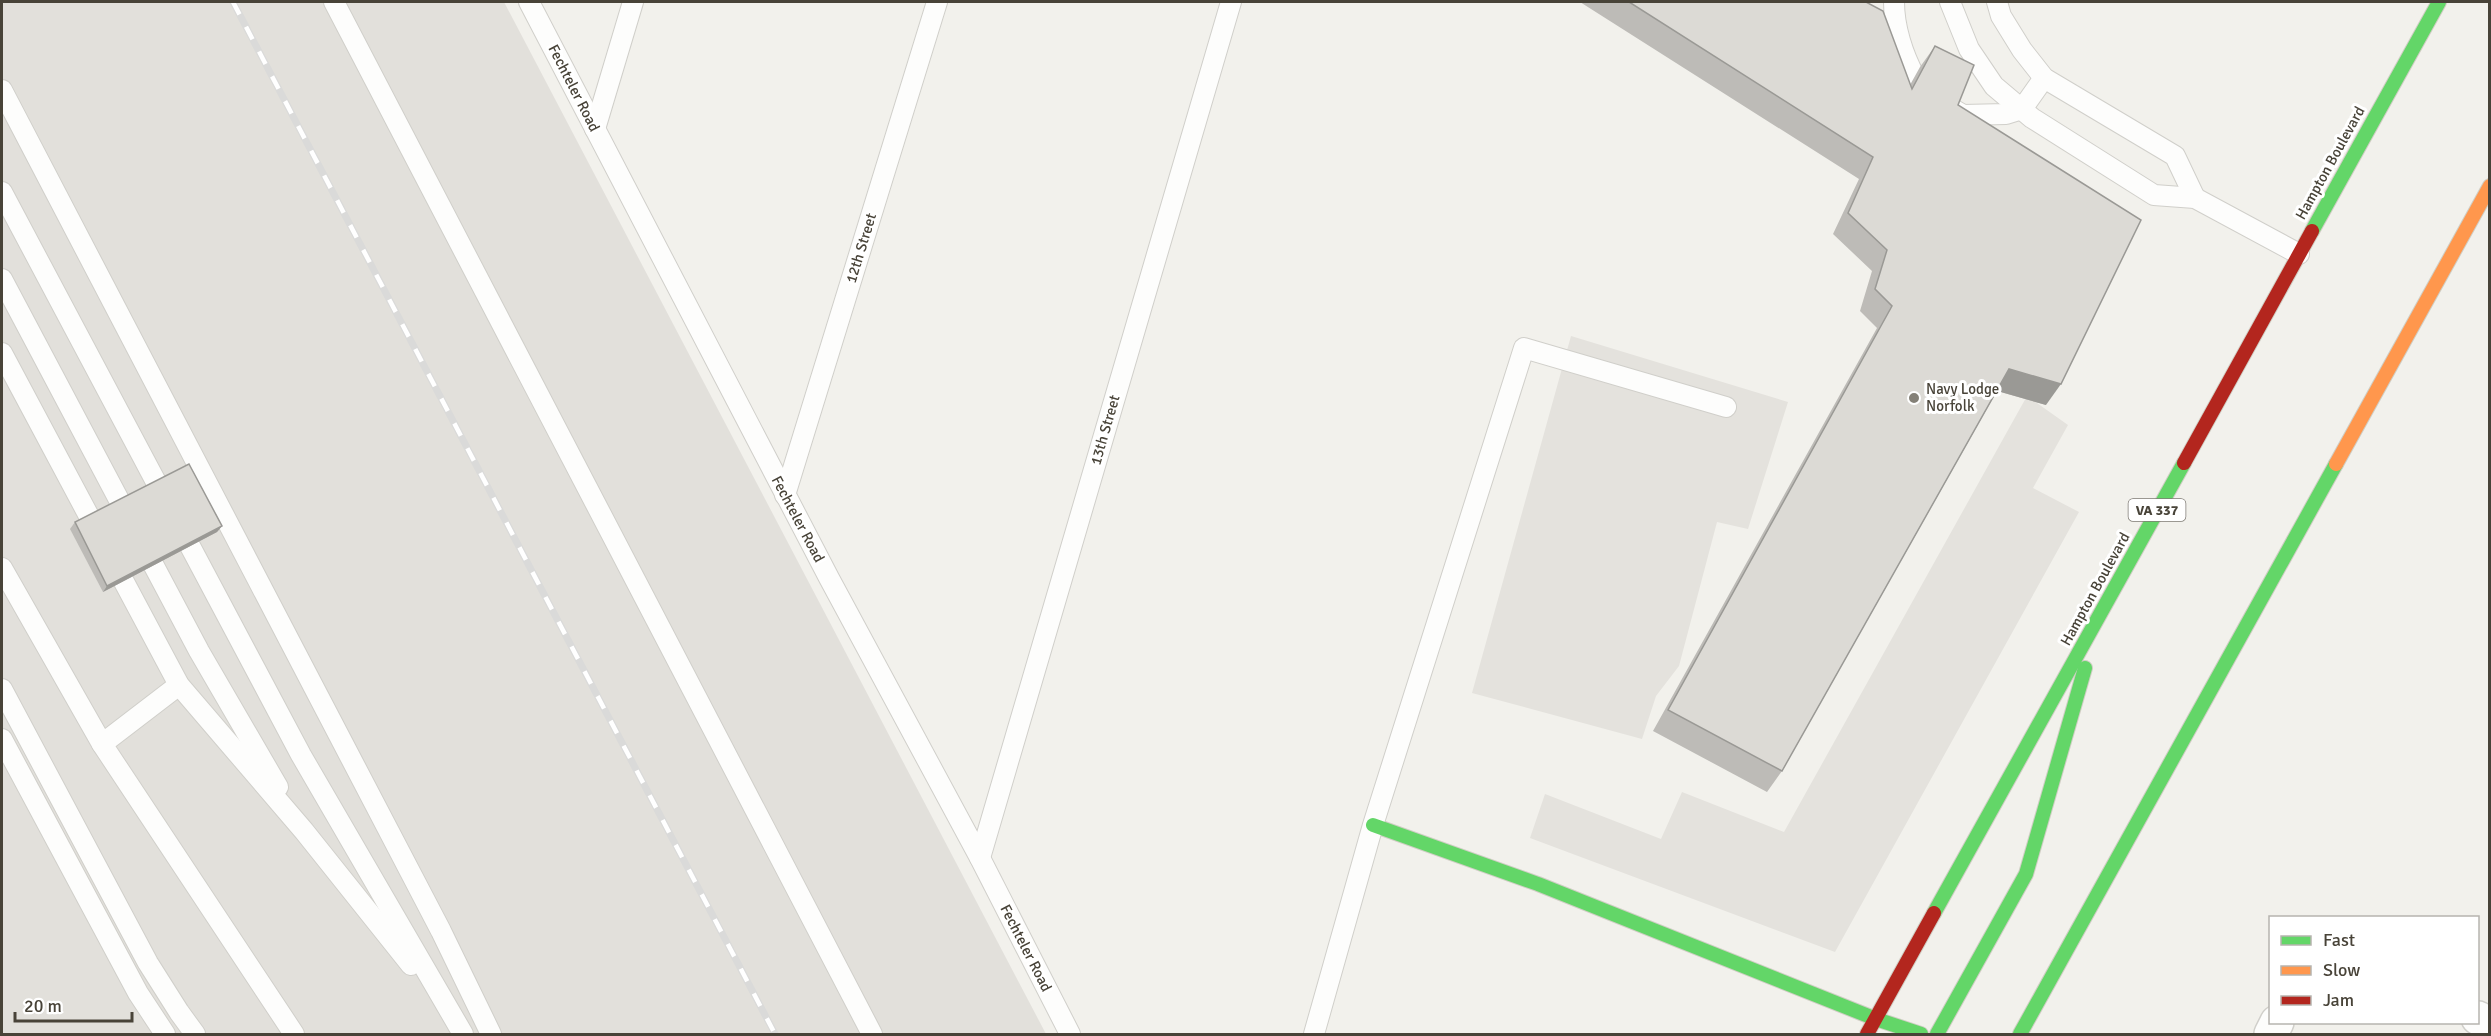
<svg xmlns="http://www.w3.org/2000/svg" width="2491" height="1036" font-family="Signika,sans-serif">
  <rect width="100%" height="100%" fill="#f2f1ec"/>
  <path fill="#e2e0db" d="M 2,2 L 504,2 L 1046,1034 L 2,1034 Z"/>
  <g fill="#e4e2dd">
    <path d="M 1571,336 L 1788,402 L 1748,529 L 1717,522 L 1679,666 L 1656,696 L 1642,739 L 1472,693 Z"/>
    <path d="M 2027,396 L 2068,425 L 2033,488 L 2079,512 L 1835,952 L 1530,838 L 1545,794 L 1661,839 L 1682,792 L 1784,832 Z"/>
  </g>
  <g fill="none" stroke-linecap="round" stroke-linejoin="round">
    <g stroke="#d0cfca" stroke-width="22">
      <g id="lane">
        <path d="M 334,2 L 872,1034"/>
        <path d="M 529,2 L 829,578 L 980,858 L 1070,1034"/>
        <path d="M 1894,2 C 1894,27 1903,55 1915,77"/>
        <path d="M 1950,2 L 1969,49 L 1994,86 L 2032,118 L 2154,195 L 2195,198 L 2299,254"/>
        <path d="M 1997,2 L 2001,16 L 2022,50 L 2044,78 L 2175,156 L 2195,198"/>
        <path d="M 2,90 L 441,931 L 491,1034"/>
        <path d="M 1951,108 L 1963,115 L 2006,114 L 2022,109 L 2044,78"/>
        <path d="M 595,129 L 633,2"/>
        <path d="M 2,192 L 301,755 L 463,1034"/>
        <path d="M 2,279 L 199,651 L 278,787"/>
        <path d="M 2,353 L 179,685 L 304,831 L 411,965"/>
        <path d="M 785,495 L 937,2"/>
        <path d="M 2,568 L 102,744 L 294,1034"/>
        <path d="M 2,689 L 148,963 L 179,1012 L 195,1034"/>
        <path d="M 2,739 L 138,993 L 165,1034"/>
        <path d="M 102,744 L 179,685"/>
        <path d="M 980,858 L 1231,2"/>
        <path d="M 1314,1034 L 1373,825 L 1524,348 L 1726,407"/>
      </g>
    </g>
    <g stroke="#d0cfca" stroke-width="36">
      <g id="street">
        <path d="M 2478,1018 L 2490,1024"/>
        <path d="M 2271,1034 L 2277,1022"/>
      </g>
    </g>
    <g stroke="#d0cec4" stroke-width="16">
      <g id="fast">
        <path d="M 2312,231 L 2439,2"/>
        <path d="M 1373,825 L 1538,884 L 1876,1019 L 1921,1034"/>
        <path d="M 1934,913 L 2184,463"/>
        <path d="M 1937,1034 L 2026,874 L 2085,668"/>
        <path d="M 2020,1034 L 2336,464"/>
      </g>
    </g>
    <g stroke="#d0cec4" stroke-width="16">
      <path id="slow" d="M 2336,464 L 2490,186"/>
    </g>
    <g stroke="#d0cec4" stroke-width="16">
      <g id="jam">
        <path d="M 2184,463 L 2312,231"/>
        <path d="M 1867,1034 L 1934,913"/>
      </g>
    </g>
    <use href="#lane" stroke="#fdfdfc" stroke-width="20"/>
    <use href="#street" stroke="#fdfdfc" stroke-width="33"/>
    <use href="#fast" stroke="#63d668" stroke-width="14"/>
    <use href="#slow" stroke="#ff974d" stroke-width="14"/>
    <use href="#jam" stroke="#b3261e" stroke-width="14"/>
    <g stroke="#dadad9" stroke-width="7">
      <path id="rail" d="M 233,2 L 775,1034"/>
    </g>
    <use href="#rail" stroke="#fff" stroke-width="4.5" stroke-dasharray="14" stroke-linecap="butt"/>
  </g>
  <g fill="#bdbbb7">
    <path d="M 1580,2 L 1866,2 L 1910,85 L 1920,67 L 1935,46 L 1958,105 L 2046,405 L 1997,391 L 1782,771 L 1767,792 L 1653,731 L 1877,328 L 1860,311 L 1872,271 L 1833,234 L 1859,179 Z"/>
    <path d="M 75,522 L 222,526 L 217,532 L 103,592 L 70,529 Z"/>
  </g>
  <g fill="#9a9995">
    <path d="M 2009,369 L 2061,384 L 2046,405 L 1994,390 Z"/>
    <path d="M 222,526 L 217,532 L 103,592 L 107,586 Z"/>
  </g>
  <g fill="#dcdad5" stroke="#9a9995" stroke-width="1.5">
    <path d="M 1629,2 L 1866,2 L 1883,11 L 1912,89 L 1935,46 L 1974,65 L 1958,105 L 2141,220 L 2061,384 L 2009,369 L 1782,771 L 1668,710 L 1892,306 L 1875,289 L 1887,250 L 1848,213 L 1873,157 Z"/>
    <path d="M 189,464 L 222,526 L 107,586 L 75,522 Z"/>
  </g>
  <circle fill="#848077" stroke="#fff" stroke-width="2" cx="1914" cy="398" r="6"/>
  <g text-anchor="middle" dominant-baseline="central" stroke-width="6" stroke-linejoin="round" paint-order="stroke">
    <rect fill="#fff" stroke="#7f7b74" stroke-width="1.5" x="2128.5" y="499" width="57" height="22" rx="4.5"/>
    <g font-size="14" font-weight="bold" fill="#484338">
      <text x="2157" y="510">VA 337</text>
    </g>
    <g font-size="15" fill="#484338" stroke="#fff">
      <text transform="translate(574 88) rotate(63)">Fechteler Road</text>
      <text transform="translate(2330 163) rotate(-61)">Hampton Boulevard</text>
      <text transform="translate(861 248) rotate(-73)">12th Street</text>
      <text transform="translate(1105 430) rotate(-74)">13th Street</text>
      <text transform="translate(798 519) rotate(62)">Fechteler Road</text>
      <text transform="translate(2095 589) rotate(-61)">Hampton Boulevard</text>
      <text transform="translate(1026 948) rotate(63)">Fechteler Road</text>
    </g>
    <g font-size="15" fill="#484338" stroke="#fff" text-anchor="start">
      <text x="1926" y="389">Navy Lodge<tspan x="1926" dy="17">Norfolk</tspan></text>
    </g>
  </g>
  <rect width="2491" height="1036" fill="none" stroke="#484338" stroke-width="6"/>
  <rect x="2269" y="916" width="210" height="108" fill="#ffffff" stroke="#b6b4af" stroke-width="1.5"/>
  <rect x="2281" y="936" width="30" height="9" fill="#63d668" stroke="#b6b4af" stroke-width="1.5"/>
  <text x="2323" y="946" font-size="18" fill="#484338">Fast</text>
  <rect x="2281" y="966" width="30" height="9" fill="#ff974d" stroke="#b6b4af" stroke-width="1.5"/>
  <text x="2323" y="976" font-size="18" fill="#484338">Slow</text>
  <rect x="2281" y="996" width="30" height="9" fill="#b3261e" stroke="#b6b4af" stroke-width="1.5"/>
  <text x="2323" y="1006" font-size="18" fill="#484338">Jam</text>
  <path d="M15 1012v9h117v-9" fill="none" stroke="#484338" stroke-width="3"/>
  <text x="24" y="1012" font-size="18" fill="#484338" stroke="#ffffff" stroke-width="4.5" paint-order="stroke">20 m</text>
</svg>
